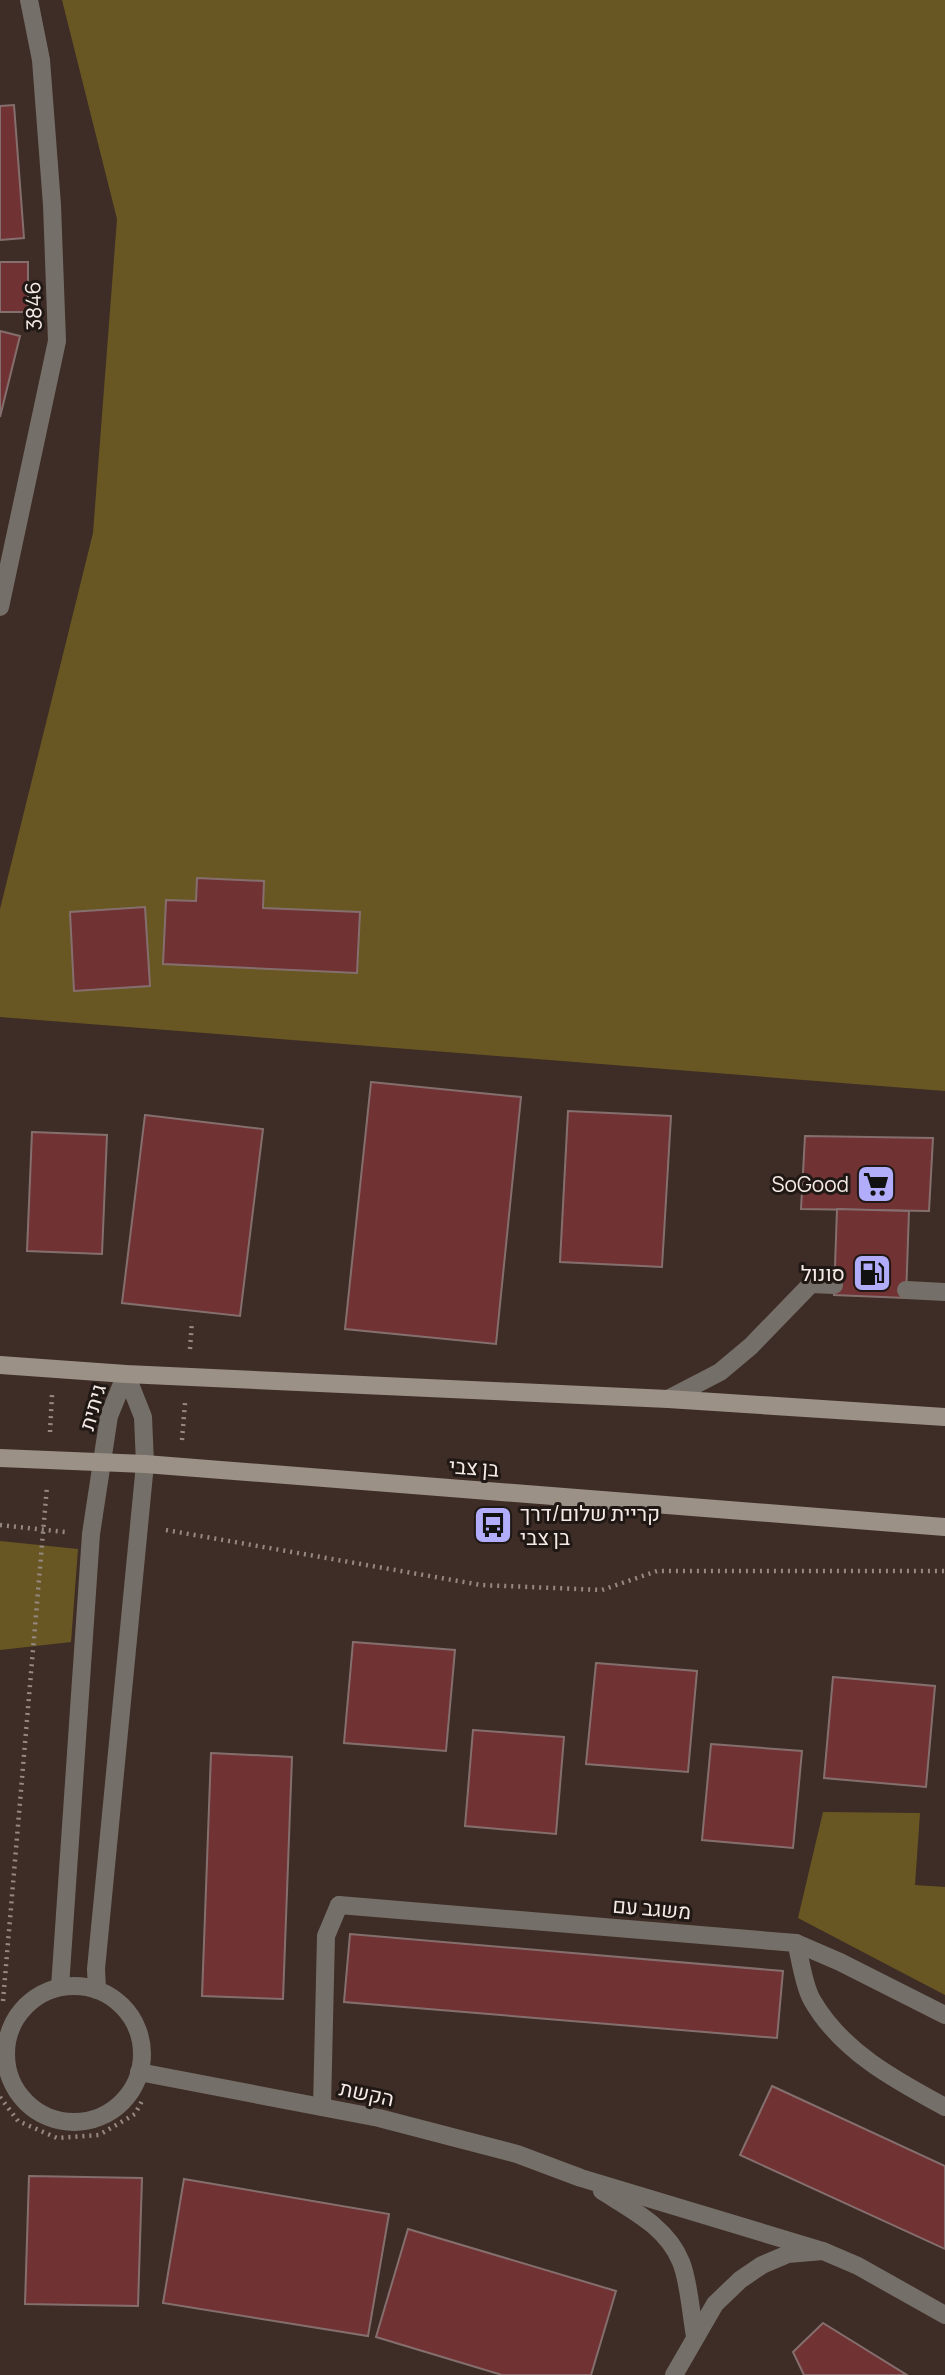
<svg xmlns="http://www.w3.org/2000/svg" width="945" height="2375" font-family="Manrope,Heebo,sans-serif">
  <rect width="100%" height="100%" fill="#3e2d26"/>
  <g fill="#695723">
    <path d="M 62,0 L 945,0 L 945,1091 L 0,1017 L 0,909 L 93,533 L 117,219 Z"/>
    <path d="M 0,1541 L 78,1549 L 71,1642 L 0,1650 Z"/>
    <path d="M 823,1812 L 920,1813 L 915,1885 L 945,1887 L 945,1995 L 798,1918 Z"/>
  </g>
  <g fill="#713234" stroke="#856f6e" stroke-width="2">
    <path d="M 14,105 L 24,238 L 0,240 L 0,106 Z"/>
    <rect x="0" y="262" width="28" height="50"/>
    <path d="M 0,331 L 20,336 L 0,417 Z"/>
    <path d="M 197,878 L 264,881 L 263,908 L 360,912 L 357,973 L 163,964 L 166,900 L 196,901 Z"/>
    <path d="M 145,907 L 150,986 L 74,991 L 70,912 Z"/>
    <path d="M 371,1082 L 521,1097 L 496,1344 L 345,1329 Z"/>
    <path d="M 568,1111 L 671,1116 L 662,1267 L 560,1262 Z"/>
    <path d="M 145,1115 L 263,1129 L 240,1316 L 122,1303 Z"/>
    <path d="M 32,1132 L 107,1135 L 102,1254 L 27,1251 Z"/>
    <path d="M 805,1136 L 933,1138 L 929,1211 L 801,1209 Z"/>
    <path d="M 837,1209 L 909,1211 L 906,1298 L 834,1295 Z"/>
    <path d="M 353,1642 L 455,1650 L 446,1751 L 344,1743 Z"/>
    <path d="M 596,1663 L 697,1671 L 688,1772 L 586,1764 Z"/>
    <path d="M 833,1677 L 935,1686 L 926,1787 L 824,1778 Z"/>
    <path d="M 473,1730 L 564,1737 L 556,1834 L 465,1826 Z"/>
    <path d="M 711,1744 L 802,1751 L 793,1848 L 702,1840 Z"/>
    <path d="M 211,1753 L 292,1757 L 283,1999 L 202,1996 Z"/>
    <path d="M 350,1934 L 783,1971 L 777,2038 L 344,2002 Z"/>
    <path d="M 772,2086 L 945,2166 L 945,2249 L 740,2155 Z"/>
    <path d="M 29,2176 L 142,2178 L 138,2306 L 25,2304 Z"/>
    <path d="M 184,2179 L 389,2214 L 368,2336 L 163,2303 Z"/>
    <path d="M 408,2229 L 616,2291 L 591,2375 L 502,2375 L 376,2337 Z"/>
    <path d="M 823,2323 L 907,2375 L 804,2375 L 793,2352 Z"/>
  </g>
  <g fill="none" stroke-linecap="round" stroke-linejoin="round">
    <g stroke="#968882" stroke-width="4.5" stroke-dasharray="2 5" stroke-linecap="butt">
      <path d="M 190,1349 L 192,1321"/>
      <path d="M 50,1432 L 52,1395"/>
      <path d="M 182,1440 L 185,1403"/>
      <path d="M 0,1525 L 65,1532"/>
      <path d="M 166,1530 L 481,1585 L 602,1590 L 657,1571 L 945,1571"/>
      <path d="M 3,2001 L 47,1486"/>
      <path d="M 0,2097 L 18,2121 L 57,2138 L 99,2135 L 135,2114 L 142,2101"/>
    </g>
    <g stroke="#756f69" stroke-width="18">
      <path d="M 906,1290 L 945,1292"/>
      <path d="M 668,1399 L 720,1372 L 751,1346 L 811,1284 L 834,1285"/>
      <path d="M 796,1943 C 801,1960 803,1984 812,2000 C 841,2051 895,2080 945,2107"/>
    </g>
    <path stroke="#756f69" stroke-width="18" d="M 322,2107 L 326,1936 L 339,1905"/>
    <g stroke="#756f69" stroke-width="18">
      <path d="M 0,607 L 57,341 L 52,205 L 41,60 L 29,0"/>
      <path d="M 339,1905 L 796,1943 L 840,1962 L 945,2015"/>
    </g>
    <g stroke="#756f69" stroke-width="18">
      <circle cx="74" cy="2054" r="68"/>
      <path d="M 60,1987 L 91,1534 L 109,1416 L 126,1374"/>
      <path d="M 97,1990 L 96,1969 L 145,1464 L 143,1417 L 126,1374"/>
      <path d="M 139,2072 L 379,2118 L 517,2154 L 581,2178 L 823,2251"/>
      <path d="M 602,2191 C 632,2210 667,2227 681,2262 C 689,2281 691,2315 695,2336"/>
      <path d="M 674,2375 L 715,2304 L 740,2280 L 762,2265 L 788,2254 L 823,2251 L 858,2266 L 945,2315"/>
    </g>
    <g stroke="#9b9187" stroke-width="18">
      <path d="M 0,1365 L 126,1374 L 668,1399 L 945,1417"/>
      <path d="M 0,1458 L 145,1464 L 945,1527"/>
    </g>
  </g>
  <defs>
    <g id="supermarket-square" transform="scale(2.0125)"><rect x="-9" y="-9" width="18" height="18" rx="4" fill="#b1adfa" stroke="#1f1814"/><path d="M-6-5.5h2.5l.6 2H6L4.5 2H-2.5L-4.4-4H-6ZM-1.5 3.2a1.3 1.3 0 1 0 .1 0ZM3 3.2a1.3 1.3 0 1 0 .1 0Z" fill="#111"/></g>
    <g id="fuel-square" transform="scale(2.0125)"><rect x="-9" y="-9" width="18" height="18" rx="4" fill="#b1adfa" stroke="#1f1814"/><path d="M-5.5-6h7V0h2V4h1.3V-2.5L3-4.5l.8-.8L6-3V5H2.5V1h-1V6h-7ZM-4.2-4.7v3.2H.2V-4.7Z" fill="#111"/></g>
    <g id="bus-square" transform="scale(2.0125)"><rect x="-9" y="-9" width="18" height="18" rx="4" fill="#b1adfa" stroke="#1f1814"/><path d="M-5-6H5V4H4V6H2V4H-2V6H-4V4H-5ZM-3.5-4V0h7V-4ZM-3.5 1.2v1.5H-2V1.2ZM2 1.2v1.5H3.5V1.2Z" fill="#111"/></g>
  </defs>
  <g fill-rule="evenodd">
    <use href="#supermarket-square" x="876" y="1184"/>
    <use href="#fuel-square" x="872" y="1273"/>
    <use href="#bus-square" x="493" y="1525"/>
  </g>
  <g text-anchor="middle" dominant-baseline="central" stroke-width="6" stroke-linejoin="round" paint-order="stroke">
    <g font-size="21" fill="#f6eae6" stroke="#1f1814">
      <text transform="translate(33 306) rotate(-92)">3846</text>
      <text transform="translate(92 1407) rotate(-74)">גיתית</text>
      <text transform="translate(474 1467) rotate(4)">בן צבי</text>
      <text transform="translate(652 1908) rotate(5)">משגב עם</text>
      <text transform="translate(367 2093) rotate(12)">הקשת</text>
    </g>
    <g font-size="21" fill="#f6eae6" stroke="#1f1814" text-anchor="end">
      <text x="849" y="1184">SoGood</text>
      <text x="845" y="1273">סונול</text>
      <text x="520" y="1513" text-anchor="start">קריית שלום/דרך<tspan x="520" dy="24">בן צבי</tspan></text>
    </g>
  </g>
</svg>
